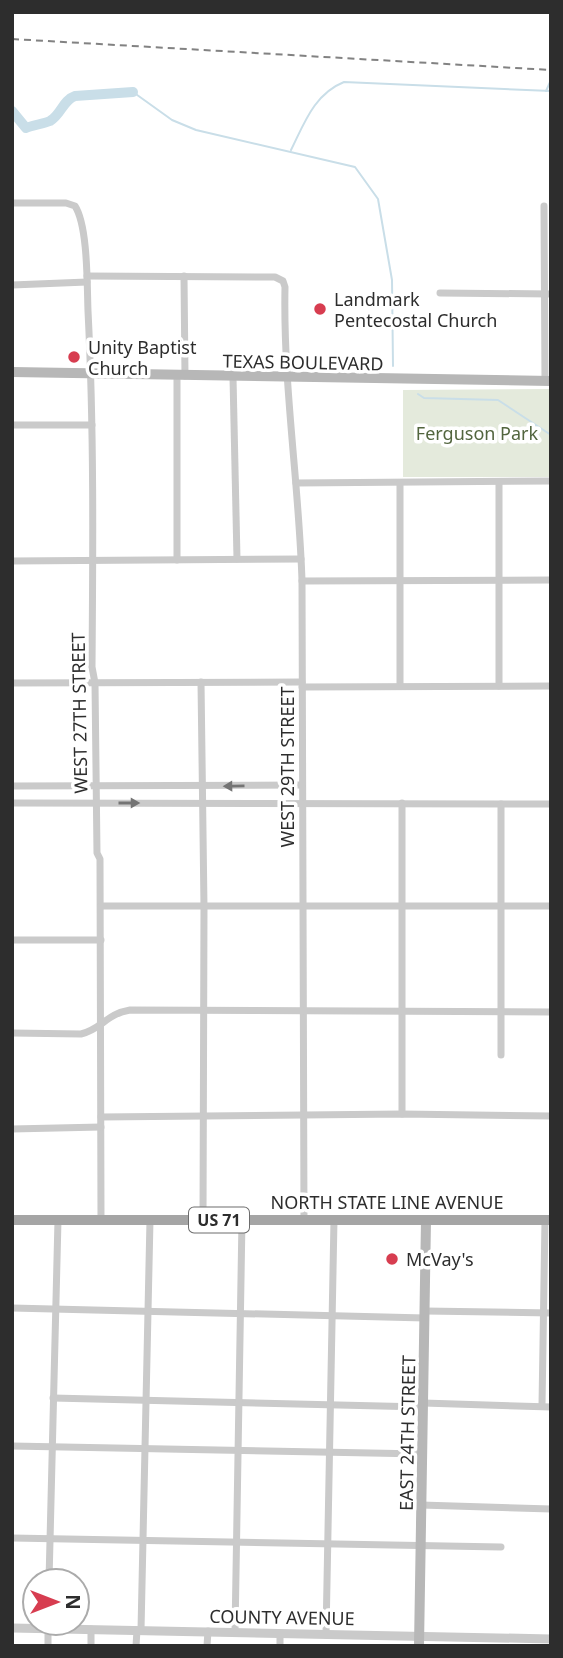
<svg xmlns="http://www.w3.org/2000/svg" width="563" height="1658" font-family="'Noto Sans',sans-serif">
  <rect width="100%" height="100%" fill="#fff"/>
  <path fill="#e4eadc" d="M 551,389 L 551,477 L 403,477 L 403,390 Z"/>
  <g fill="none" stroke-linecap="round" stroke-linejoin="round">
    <g stroke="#c9dee8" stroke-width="2">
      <path d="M 546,91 L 551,80"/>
      <path d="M 133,92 L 172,120 L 196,130 L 355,167 L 378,199 L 392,280 L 393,366"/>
      <path d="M 291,150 C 304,124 314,94 344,82 L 551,91"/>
      <path d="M 418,394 L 424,398 L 498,400 L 551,435"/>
    </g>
    <path stroke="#c9dee8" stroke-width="10" d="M 12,111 L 26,128 C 33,125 43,124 50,121 C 61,115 63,100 75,96 L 133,92"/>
    <g stroke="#cacaca" stroke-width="7">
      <path d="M 12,203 L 66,203 L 75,206 C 88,226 87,285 88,311 C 94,429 93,548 92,667 L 95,683 L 97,853 L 100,859 L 101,1220"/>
      <path d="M 544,206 L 545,381"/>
      <path d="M 87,276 L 275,277 L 283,281 L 285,287 C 283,386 299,483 302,581 L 304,1220"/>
      <path d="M 184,276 L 185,376"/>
      <path d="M 12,285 L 87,282"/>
      <path d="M 440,293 L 551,294"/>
      <path d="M 177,376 L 177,560"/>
      <path d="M 233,377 L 237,559"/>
      <path d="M 12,425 L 92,425"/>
      <path d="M 499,482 L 499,686"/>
      <path d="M 296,483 L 551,481"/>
      <path d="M 12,561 L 301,559"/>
      <path d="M 302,581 L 551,580"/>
      <path d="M 201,682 L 204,907 L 203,1220"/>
      <path d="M 12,683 L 302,682"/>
      <path d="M 400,686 L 400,483"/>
      <path d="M 302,687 L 551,686"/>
      <path d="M 12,786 L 302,785"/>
      <path d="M 12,803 L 551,804"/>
      <path d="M 402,803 L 402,1114"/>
      <path d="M 501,804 L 501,1055"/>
      <path d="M 101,906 L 551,906"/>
      <path d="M 12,940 L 101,940"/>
      <path d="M 12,1033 L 81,1034 C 102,1029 106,1014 130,1010 L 551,1012"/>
      <path d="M 101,1117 L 402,1114 L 551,1116"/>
      <path d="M 12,1129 L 101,1127"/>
      <path d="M 12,1308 L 425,1318"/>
      <path d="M 425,1311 L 551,1313"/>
      <path d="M 53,1398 L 423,1407"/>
      <path d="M 423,1403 L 551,1407"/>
      <path d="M 542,1406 L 545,1220"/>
      <path d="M 12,1446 L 422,1454"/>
      <path d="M 421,1505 L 551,1509"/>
      <path d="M 12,1538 L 501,1547"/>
      <path d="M 49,1581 L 58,1220"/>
      <path d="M 141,1630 L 150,1220"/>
      <path d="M 235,1632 L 242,1220"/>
      <path d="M 326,1634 L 334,1220"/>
      <path d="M 48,1646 L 48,1623"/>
      <path d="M 91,1646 L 91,1629"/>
      <path d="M 136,1646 L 137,1630"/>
      <path d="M 207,1646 L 208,1631"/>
      <path d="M 280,1646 L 280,1633"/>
    </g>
    <path stroke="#cacaca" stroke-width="9" d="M 12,1628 L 551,1639"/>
    <g stroke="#b7b7b7" stroke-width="10">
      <path d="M 12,372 L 551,381"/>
      <path d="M 419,1646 L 426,1220"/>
    </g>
    <path stroke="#a5a5a5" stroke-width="10" d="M 12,1220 L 551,1220"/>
    <path stroke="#828282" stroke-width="2" stroke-dasharray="7 5" stroke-linecap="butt" d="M 12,39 L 551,70"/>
  </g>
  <defs><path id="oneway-solid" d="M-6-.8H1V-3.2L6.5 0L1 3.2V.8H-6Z" transform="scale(1.75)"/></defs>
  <g fill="#747474">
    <use href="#oneway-solid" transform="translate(234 786) rotate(179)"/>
    <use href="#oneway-solid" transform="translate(129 803)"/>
  </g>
  <g fill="#d73d50" stroke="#fff" stroke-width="2.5">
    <circle cx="320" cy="309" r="7"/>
    <circle cx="74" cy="357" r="7"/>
    <circle cx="392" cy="1259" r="7"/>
  </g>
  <g text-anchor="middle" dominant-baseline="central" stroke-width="7" stroke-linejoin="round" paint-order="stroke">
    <rect fill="#fff" stroke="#6c6c6c" stroke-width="2" x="189" y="1207.5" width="60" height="25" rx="5"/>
    <g font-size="16" font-weight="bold" fill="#2d2d2d">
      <text x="219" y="1220">US 71</text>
    </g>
    <g font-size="18" fill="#2d2d2d" stroke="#fff" text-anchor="start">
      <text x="334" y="299">Landmark<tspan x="334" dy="21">Pentecostal Church</tspan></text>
      <text x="88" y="347">Unity Baptist<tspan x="88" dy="21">Church</tspan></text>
      <text x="406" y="1259">McVay's</text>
    </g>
    <g font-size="18" fill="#2d2d2d" stroke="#fff">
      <text transform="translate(303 362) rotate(1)">TEXAS BOULEVARD</text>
      <text transform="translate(79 713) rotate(-91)">WEST 27TH STREET</text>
      <text transform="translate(287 767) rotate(-90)">WEST 29TH STREET</text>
      <text x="387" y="1202">NORTH STATE LINE AVENUE</text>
      <text transform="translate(407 1433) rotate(-89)">EAST 24TH STREET</text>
      <text transform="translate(282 1617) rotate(1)">COUNTY AVENUE</text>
    </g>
    <g font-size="18" fill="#52653e" stroke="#fff">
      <text x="477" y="433">Ferguson Park</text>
    </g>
  </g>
  <rect width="563" height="1658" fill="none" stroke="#2d2d2d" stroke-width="28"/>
  <g transform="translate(56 1602) rotate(90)"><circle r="33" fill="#ffffff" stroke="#ababab" stroke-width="2"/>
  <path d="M0-5L12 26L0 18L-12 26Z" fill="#d73d50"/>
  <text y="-10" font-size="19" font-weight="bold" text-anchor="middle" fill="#2d2d2d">N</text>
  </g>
</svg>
